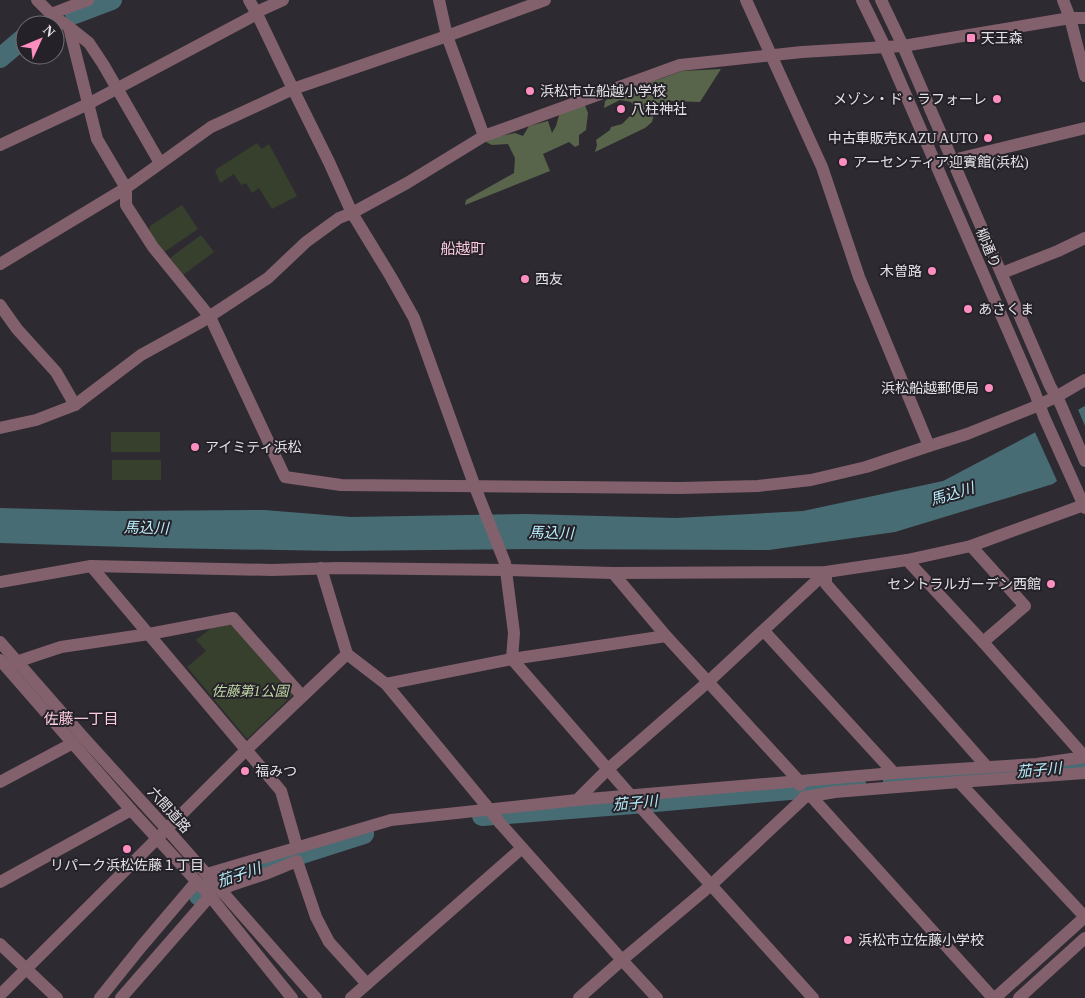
<svg xmlns="http://www.w3.org/2000/svg" width="1085" height="998" font-family="'Times New Roman','Noto Sans JP',serif">
  <rect width="100%" height="100%" fill="#2e2a32"/>
  <g fill="#37402d">
    <path d="M 257,143 L 262,149 L 269,144 L 297,196 L 272,209 L 259,188 L 252,193 L 246,183 L 241,185 L 234,174 L 220,183 L 215,170 Z"/>
    <path d="M 182,205 L 198,229 L 164,252 L 149,231 L 150,226 Z"/>
    <path d="M 201,235 L 214,252 L 183,275 L 170,258 Z"/>
    <rect x="111" y="432" width="49" height="20"/>
    <rect x="112" y="460" width="49" height="20"/>
    <path d="M 233,622 L 296,692 L 247,739 L 187,667 L 206,651 L 196,640 L 215,625 Z"/>
  </g>
  <g fill="#59654b">
    <path d="M 721,69 L 700,102 L 672,101 L 656,106 L 652,122 L 645,128 L 595,152 L 597,145 L 596,140 L 610,130 L 611,127 L 622,124 L 636,110 L 631,102 L 620,100 L 604,108 L 605,101 L 620,90 L 660,79 L 682,71 Z"/>
    <path d="M 584,103 L 588,113 L 586,130 L 579,135 L 579,145 L 575,147 L 569,142 L 543,154 L 550,171 L 465,205 L 466,200 L 514,173 L 515,158 L 508,144 L 492,145 L 486,142 L 496,137 L 515,133 L 523,136 L 529,126 L 548,121 L 552,133 L 556,126 L 560,112 Z"/>
  </g>
  <path fill="#486c74" d="M 1085,406 L 1085,459 L 1053,484 L 895,532 L 769,550 L 527,549 L 335,551 L 159,548 L 0,543 L 0,508 L 118,511 L 264,510 L 351,517 L 526,514 L 676,518 L 803,511 L 943,481 Z"/>
  <path fill="#2e2a32" d="M 1077,407 L 1085,426 L 1085,463 L 1058,483 L 1034,430 Z"/>
  <g fill="none" stroke-linecap="round" stroke-linejoin="round">
    <g stroke="#486c74" stroke-width="20">
      <path d="M 75,14 L 112,0"/>
      <path d="M 0,58 L 25,37"/>
      <path d="M 893,781 L 1085,766"/>
      <path d="M 482,816 L 633,804 L 856,784"/>
      <path d="M 199,896 L 212,884 L 217,881 L 364,834"/>
    </g>
    <g stroke="#83616c" stroke-width="12">
      <path d="M 37,0 L 51,14 L 69,27 L 97,139 L 126,188 L 126,205 L 153,247 L 210,317 L 285,477 L 341,485 L 681,488 L 758,486 L 811,480 L 866,467 L 929,446 L 967,434 L 1032,408 L 1056,397 L 1085,380"/>
      <path d="M 249,0 L 257,14 L 293,89 L 329,162 L 352,213 L 391,277 L 414,318 L 475,487 L 505,563 L 514,633 L 512,659 L 645,812 L 813,998"/>
      <path d="M 439,0 L 447,36 L 484,136"/>
      <path d="M 746,0 L 822,167 L 859,277 L 929,446"/>
      <path d="M 862,0 L 885,47 L 1035,393 L 1044,417 L 1085,508"/>
      <path d="M 881,0 L 903,46 L 1050,386 L 1060,403 L 1085,461"/>
      <path d="M 1063,0 L 1070,18 L 1085,76"/>
      <path d="M 51,14 L 88,0"/>
      <path d="M 69,27 L 89,43 L 103,64 L 160,163"/>
      <path d="M 0,145 L 88,104 L 257,14 L 261,10 L 283,0"/>
      <path d="M 953,160 L 1085,128"/>
      <path d="M 0,264 L 126,188 L 211,127 L 293,89 L 447,36 L 545,0"/>
      <path d="M 1002,273 L 1058,251 L 1085,238"/>
      <path d="M 0,305 L 17,329 L 56,372 L 75,405"/>
      <path d="M 0,428 L 36,420 L 75,405 L 141,355 L 201,322 L 268,278 L 306,242 L 339,218 L 352,213 L 407,183 L 484,136 L 680,65 L 802,52 L 903,46 L 1070,18 L 1085,18"/>
      <path d="M 971,546 L 1025,606 L 983,642"/>
      <path d="M 907,560 L 983,642 L 1085,757"/>
      <path d="M 91,566 L 281,791 L 297,847"/>
      <path d="M 613,573 L 666,636 L 799,781 L 800,785"/>
      <path d="M 0,582 L 91,566 L 272,570 L 338,568 L 506,570 L 613,573 L 826,572 L 907,560 L 971,546 L 1084,505"/>
      <path d="M 764,631 L 894,773"/>
      <path d="M 0,642 L 83,737 L 173,836 L 316,998"/>
      <path d="M 347,654 L 386,684 L 485,804"/>
      <path d="M 0,660 L 131,810 L 210,896 L 292,998"/>
      <path d="M 10,664 L 61,647 L 149,634 L 233,618 L 302,696"/>
      <path d="M 386,684 L 512,659 L 666,636"/>
      <path d="M 0,782 L 73,743"/>
      <path d="M 959,782 L 1085,917"/>
      <path d="M 811,796 L 993,998"/>
      <path d="M 577,800 L 608,769 L 709,681 L 826,572 L 826,584 L 987,767"/>
      <path d="M 500,823 L 622,960 L 710,886 L 805,797 L 835,792 L 959,782 L 1085,773"/>
      <path d="M 207,874 L 391,820 L 577,800 L 894,773 L 1037,764 L 1085,757"/>
      <path d="M 0,882 L 131,810"/>
      <path d="M 222,892 L 229,886 L 268,873 L 297,861 L 316,917 L 329,942 L 367,984"/>
      <path d="M 0,944 L 57,998"/>
      <path d="M 0,995 L 246,750 L 347,654 L 321,568"/>
      <path d="M 100,998 L 141,947 L 197,881"/>
      <path d="M 121,998 L 210,896"/>
      <path d="M 351,998 L 522,848"/>
      <path d="M 579,998 L 622,960 L 657,998"/>
      <path d="M 995,998 L 1085,917"/>
      <path d="M 1019,998 L 1085,938"/>
    </g>
    <path stroke="#83616c" stroke-width="12" d="M 485,804 L 500,823"/>
  </g>
  <g fill="#fd8ebf" stroke="#252128" stroke-width="2">
    <rect x="966" y="33" width="10" height="10" rx="2.5"/>
    <circle cx="530" cy="91" r="5"/>
    <circle cx="997" cy="99" r="5"/>
    <circle cx="621" cy="109" r="5"/>
    <circle cx="988" cy="138" r="5"/>
    <circle cx="843" cy="162" r="5"/>
    <circle cx="932" cy="271" r="5"/>
    <circle cx="525" cy="279" r="5"/>
    <circle cx="968" cy="309" r="5"/>
    <circle cx="989" cy="388" r="5"/>
    <circle cx="195" cy="447" r="5"/>
    <circle cx="1051" cy="584" r="5"/>
    <circle cx="245" cy="771" r="5"/>
    <circle cx="127" cy="849" r="5"/>
    <circle cx="848" cy="940" r="5"/>
  </g>
  <g text-anchor="middle" dominant-baseline="central" stroke-width="4" stroke-linejoin="round" paint-order="stroke">
    <g font-size="14" fill="#e5e2e7" stroke="#252128" text-anchor="start">
      <text x="981" y="38">天王森</text>
      <text x="540" y="91">浜松市立船越小学校</text>
      <text x="987" y="99" text-anchor="end">メゾン・ド・ラフォーレ</text>
      <text x="631" y="109">八柱神社</text>
      <text x="978" y="138" text-anchor="end">中古車販売KAZU AUTO</text>
      <text x="853" y="162">アーセンティア迎賓館(浜松)</text>
      <text x="922" y="271" text-anchor="end">木曽路</text>
      <text x="535" y="279">西友</text>
      <text x="978" y="309">あさくま</text>
      <text x="979" y="388" text-anchor="end">浜松船越郵便局</text>
      <text x="205" y="447">アイミティ浜松</text>
      <text x="1041" y="584" text-anchor="end">セントラルガーデン西館</text>
      <text x="255" y="771">福みつ</text>
      <text x="127" y="865" text-anchor="middle">リパーク浜松佐藤１丁目</text>
      <text x="858" y="940">浜松市立佐藤小学校</text>
    </g>
    <g font-size="14" fill="#e5e2e7" stroke="#252128">
      <text transform="translate(988 248) rotate(67)">柳通り</text>
      <text transform="translate(169 810) rotate(48)">六間道路</text>
    </g>
    <g font-size="14" font-style="italic" fill="#c0d7a5" stroke="#252128">
      <text x="250" y="691">佐藤第1公園</text>
    </g>
    <g font-size="15" fill="#fbcbde" stroke="#252128">
      <text x="463" y="249">船越町</text>
      <text x="81" y="719">佐藤一丁目</text>
    </g>
    <g font-size="15" font-style="italic" fill="#b7edfa" stroke="#252128">
      <text transform="translate(952 494) rotate(-17)">馬込川</text>
      <text transform="translate(146 528) rotate(1)">馬込川</text>
      <text transform="translate(551 533) rotate(1)">馬込川</text>
      <text transform="translate(1039 770) rotate(-5)">茄子川</text>
      <text transform="translate(635 803) rotate(-5)">茄子川</text>
      <text transform="translate(239 875) rotate(-19)">茄子川</text>
    </g>
  </g>
  <g transform="translate(40 40) rotate(46)"><circle r="24" fill="#252128" stroke="#726e74"/>
  <path d="M0-4L9 19L0 12L-9 19Z" fill="#fd8ebf"/>
  <text y="-8" font-size="14" font-weight="bold" text-anchor="middle" fill="#e5e2e7">N</text>
  </g>
</svg>
